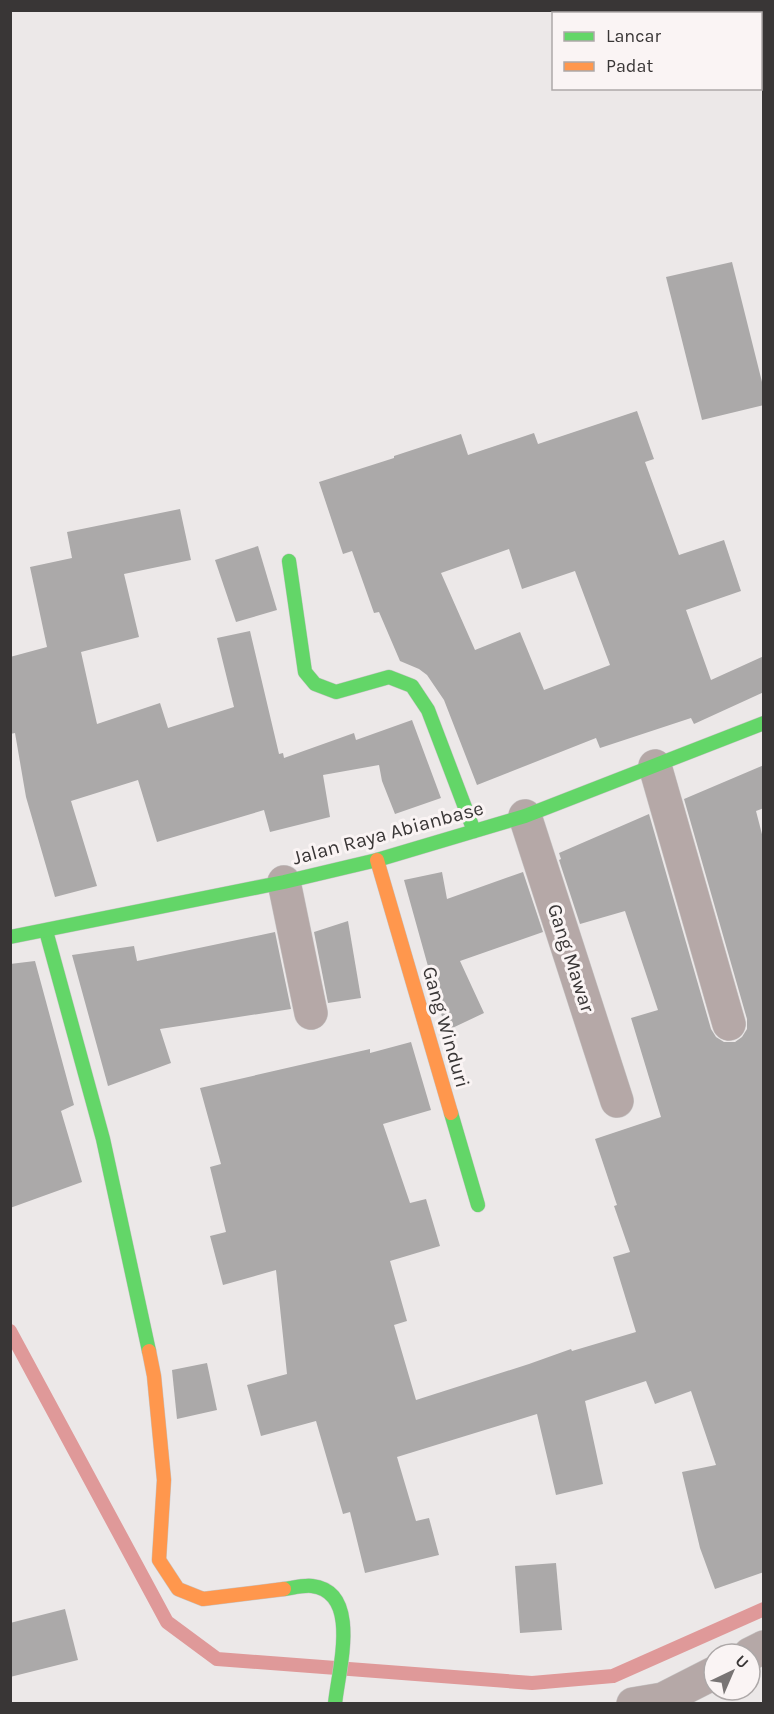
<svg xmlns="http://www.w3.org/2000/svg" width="774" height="1714" font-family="Karla,sans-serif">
  <rect width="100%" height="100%" fill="#ece8e8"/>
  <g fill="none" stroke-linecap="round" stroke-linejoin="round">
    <path stroke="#df9999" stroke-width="14" d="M 10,1331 L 167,1622 L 217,1659 L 532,1683 L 613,1676 L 764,1609"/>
  </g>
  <g fill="#aba9a9" fill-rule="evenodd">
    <path d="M 732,262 L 764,390 L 764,405 L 702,420 L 666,277 Z"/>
    <path d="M 637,411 L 654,459 L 645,462 L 679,555 L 724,540 L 741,591 L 686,610 L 711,680 L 764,656 L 764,692 L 694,724 L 691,718 L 600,748 L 596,738 L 477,785 L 444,700 L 427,675 L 419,669 L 400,661 L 379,612 L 374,613 L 352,551 L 343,554 L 319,482 L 394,458 L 394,456 L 461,434 L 468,455 L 534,433 L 538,444 ZM 509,549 L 522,589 L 575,571 L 610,665 L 544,690 L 520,632 L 475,650 L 441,573 Z"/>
    <path d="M 180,509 L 191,560 L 124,574 L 139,637 L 81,652 L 97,724 L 160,703 L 168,728 L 234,707 L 217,638 L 250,631 L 279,754 L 283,753 L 284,758 L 354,733 L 356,740 L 412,720 L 441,798 L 395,814 L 382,781 L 379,765 L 323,775 L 330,817 L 270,832 L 264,810 L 157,842 L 138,780 L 71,801 L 97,886 L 55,897 L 26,797 L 15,733 L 10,734 L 10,657 L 47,647 L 30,567 L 72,558 L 67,532 Z"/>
    <path d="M 258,546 L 277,610 L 236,622 L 215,560 Z"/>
    <path d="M 764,765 L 764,808 L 756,811 L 764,842 L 764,1572 L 715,1589 L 700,1548 L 682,1472 L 716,1465 L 691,1391 L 655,1404 L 646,1381 L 585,1401 L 603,1484 L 556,1495 L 537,1414 L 397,1457 L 416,1521 L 429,1518 L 439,1555 L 365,1573 L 350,1512 L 343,1514 L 316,1421 L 261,1436 L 247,1385 L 287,1374 L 276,1270 L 223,1285 L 210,1236 L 226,1232 L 210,1167 L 221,1164 L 200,1088 L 370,1049 L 370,1053 L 411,1042 L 431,1110 L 383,1124 L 410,1203 L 426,1199 L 440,1246 L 390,1261 L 407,1321 L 394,1325 L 416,1400 L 529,1364 L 571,1349 L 572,1351 L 636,1332 L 613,1257 L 630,1252 L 614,1206 L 617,1205 L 595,1139 L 661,1117 L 631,1018 L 658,1010 L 625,911 L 580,924 L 559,860 L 561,859 L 559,853 L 649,814 L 711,1029 L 716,1037 L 724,1042 L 735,1042 L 742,1037 L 747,1029 L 747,1019 L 684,799 Z"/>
    <path d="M 442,872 L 447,899 L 523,872 L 543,932 L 460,961 L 484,1013 L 446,1031 L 404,880 Z"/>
    <path d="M 348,921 L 361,998 L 328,1003 L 314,932 Z"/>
    <path d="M 275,932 L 291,1009 L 160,1029 L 171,1063 L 108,1086 L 72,955 L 134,946 L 137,961 Z"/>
    <path d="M 35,961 L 74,1105 L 61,1111 L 82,1182 L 10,1208 L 10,964 Z"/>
    <path d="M 207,1363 L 217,1410 L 177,1419 L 172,1370 Z"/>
    <path d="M 556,1563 L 562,1630 L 520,1633 L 515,1566 Z"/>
    <path d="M 65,1609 L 78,1660 L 10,1677 L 10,1623 Z"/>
  </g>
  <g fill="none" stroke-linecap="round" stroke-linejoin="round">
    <g stroke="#c7c5c5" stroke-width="34">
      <g id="street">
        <path d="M 655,766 L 729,1024"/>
        <path d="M 525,816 L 617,1101"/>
        <path d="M 284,882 L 311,1013"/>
        <path d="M 750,1654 L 764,1647"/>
        <path d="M 633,1704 L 663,1699 L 714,1673"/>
      </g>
    </g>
    <g stroke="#c7c5c5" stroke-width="15">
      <g id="fast">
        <path d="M 289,561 L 305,672 L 315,684 L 336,692 L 389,677 L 412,686 L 428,710 L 474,831"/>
        <path d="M 46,931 L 103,1139 L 149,1351"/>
        <path d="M 10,937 L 284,882 L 377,860 L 525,816 L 764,723"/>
        <path d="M 451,1113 L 478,1205"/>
        <path d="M 284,1589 C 292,1588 303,1585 312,1586 C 362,1592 338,1671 335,1704"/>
      </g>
    </g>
    <g stroke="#c7c5c5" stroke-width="15">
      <g id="slow">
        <path d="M 377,860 L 451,1113"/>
        <path d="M 149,1351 L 154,1376 L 164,1480 L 159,1560 L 178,1589 L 203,1599 L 284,1589"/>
      </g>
    </g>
    <use href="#street" stroke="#b5a8a7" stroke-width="33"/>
    <use href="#fast" stroke="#63d668" stroke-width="14"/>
    <use href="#slow" stroke="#ff974d" stroke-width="14"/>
  </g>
  <g text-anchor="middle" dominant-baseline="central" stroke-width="6" stroke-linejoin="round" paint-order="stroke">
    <g font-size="20" fill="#393636" stroke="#faf4f4">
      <text transform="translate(388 833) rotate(-15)">Jalan Raya Abianbase</text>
      <text transform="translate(571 958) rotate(72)">Gang Mawar</text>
      <text transform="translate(446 1027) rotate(74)">Gang Winduri</text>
    </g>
  </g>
  <rect width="774" height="1714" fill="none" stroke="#393636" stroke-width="24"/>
  <rect x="552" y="12" width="210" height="78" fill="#faf4f4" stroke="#ada8a8" stroke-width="1.5"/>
  <rect x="564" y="32" width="30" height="9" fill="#63d668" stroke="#ada8a8" stroke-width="1.5"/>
  <text x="606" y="42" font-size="18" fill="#393636">Lancar</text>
  <rect x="564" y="62" width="30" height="9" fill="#ff974d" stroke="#ada8a8" stroke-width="1.5"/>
  <text x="606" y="72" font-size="18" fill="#393636">Padat</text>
  <g transform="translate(732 1672) rotate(44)"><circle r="28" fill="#faf4f4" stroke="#ada8a8" stroke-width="1.5"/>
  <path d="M0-4.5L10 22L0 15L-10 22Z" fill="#787474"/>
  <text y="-9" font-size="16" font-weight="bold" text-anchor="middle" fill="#393636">U</text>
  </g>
</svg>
